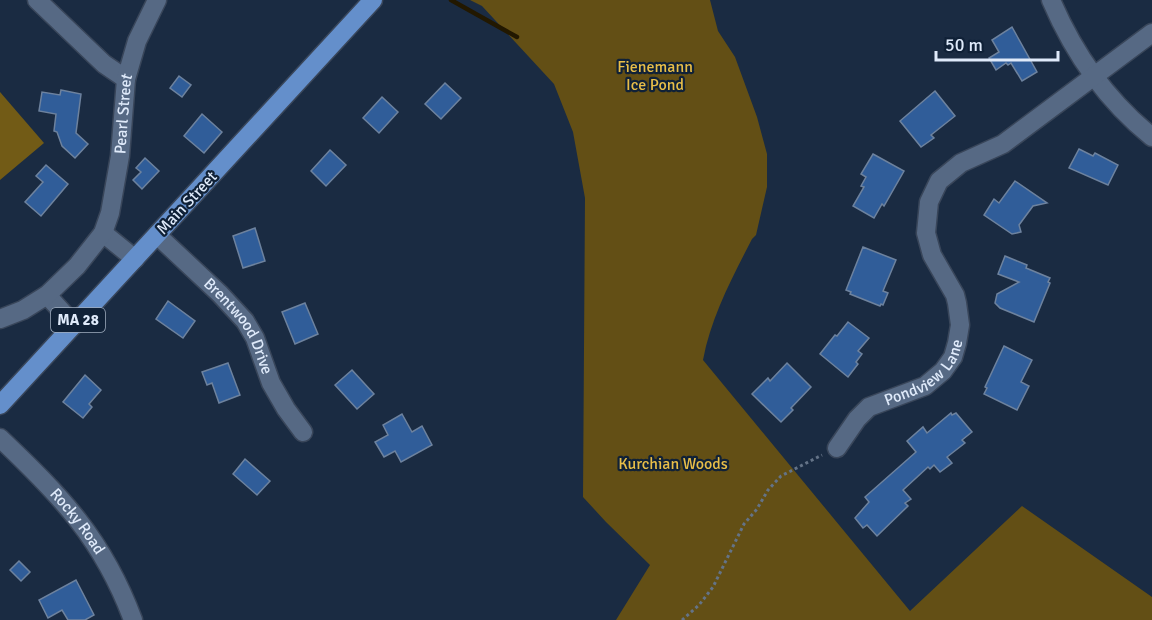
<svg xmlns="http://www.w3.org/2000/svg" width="1152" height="620" font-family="Signika,sans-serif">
  <rect width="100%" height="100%" fill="#1a2b42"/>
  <path fill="#634f15" d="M 470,0 L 710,0 L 718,31 L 735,57 L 757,117 L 767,154 L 767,187 L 756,235 L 752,239 C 732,278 711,317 703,360 L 910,611 L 1022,506 L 1152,597 L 1152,620 L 616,620 L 650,565 L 606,522 L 583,497 L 585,198 L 573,132 L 554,84 L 482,6 Z"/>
  <path fill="#725b16" d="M 0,92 L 44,143 L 0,180 Z"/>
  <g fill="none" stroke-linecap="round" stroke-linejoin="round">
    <path stroke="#221800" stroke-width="4.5" d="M 451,0 L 517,37"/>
  </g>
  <g fill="#305d99" stroke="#6d829e" stroke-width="1.5">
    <path d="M 1012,27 L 1037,72 L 1022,81 L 1011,63 L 1008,65 L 1006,63 L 996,70 L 989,58 L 999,52 L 992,40 Z"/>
    <path d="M 179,76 L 191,85 L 182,97 L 170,88 Z"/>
    <path d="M 445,83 L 461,98 L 441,119 L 425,104 Z"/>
    <path d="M 61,90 L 81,94 L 76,133 L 88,144 L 75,158 L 62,146 L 57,132 L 54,131 L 56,114 L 39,111 L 42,92 L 60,95 Z"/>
    <path d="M 935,91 L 955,116 L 931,135 L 934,138 L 921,147 L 900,121 Z"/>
    <path d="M 382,97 L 398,112 L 379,133 L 363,118 Z"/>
    <path d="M 202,114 L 222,132 L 204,153 L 184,136 Z"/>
    <path d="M 1079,149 L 1093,156 L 1095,153 L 1118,165 L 1108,185 L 1069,168 Z"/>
    <path d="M 330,150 L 346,165 L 326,186 L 311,171 Z"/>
    <path d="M 873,154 L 904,171 L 884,206 L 882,204 L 874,218 L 853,206 L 864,187 L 861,186 L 866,177 L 861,174 Z"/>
    <path d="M 145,158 L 159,171 L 142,189 L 133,180 L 141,172 L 136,168 Z"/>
    <path d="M 46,165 L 68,184 L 41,216 L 25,202 L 43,182 L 36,176 Z"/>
    <path d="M 1015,181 L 1047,203 L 1033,206 L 1019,225 L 1021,232 L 1012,234 L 984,215 L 994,199 L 999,203 Z"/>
    <path d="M 255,228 L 265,261 L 243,268 L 233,236 Z"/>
    <path d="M 863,247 L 896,260 L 883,291 L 888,293 L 883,305 L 881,304 L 880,306 L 850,294 L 851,292 L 846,290 Z"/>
    <path d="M 1005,256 L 1027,265 L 1026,268 L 1050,278 L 1048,282 L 1050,283 L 1034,322 L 1000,308 L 995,303 L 997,294 L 1019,282 L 998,274 Z"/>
    <path d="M 168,301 L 195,321 L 183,338 L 156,319 Z"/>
    <path d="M 305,303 L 318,334 L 295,344 L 282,312 Z"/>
    <path d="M 848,322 L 869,338 L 858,351 L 862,354 L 856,362 L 858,364 L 848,377 L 820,354 L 835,335 L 837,336 Z"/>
    <path d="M 1004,346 L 1032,360 L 1021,382 L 1029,386 L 1017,410 L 984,394 L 987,388 L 985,387 Z"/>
    <path d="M 228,363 L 240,395 L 219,403 L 212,383 L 207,385 L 202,372 Z"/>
    <path d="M 787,363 L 811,387 L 791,408 L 793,410 L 781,422 L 752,394 L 768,378 L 770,381 Z"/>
    <path d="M 352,370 L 374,394 L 357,409 L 335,385 Z"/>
    <path d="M 85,375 L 101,390 L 89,404 L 92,407 L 83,418 L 63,402 Z"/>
    <path d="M 951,413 L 952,415 L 956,413 L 972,432 L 962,440 L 965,443 L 947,457 L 952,463 L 940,472 L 934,465 L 930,469 L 928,467 L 903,490 L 911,499 L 905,503 L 908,506 L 877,536 L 867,525 L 863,528 L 855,518 L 869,502 L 865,497 L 916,452 L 907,441 L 923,427 L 927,433 Z"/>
    <path d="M 402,414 L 412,432 L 422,426 L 432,445 L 401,462 L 395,451 L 384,457 L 375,442 L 388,435 L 383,425 Z"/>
    <path d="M 245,459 L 270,481 L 257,495 L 233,474 Z"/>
    <path d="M 19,561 L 30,572 L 21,581 L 10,570 Z"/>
    <path d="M 76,580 L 94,615 L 85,620 L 68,620 L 62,610 L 48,618 L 39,600 Z"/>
  </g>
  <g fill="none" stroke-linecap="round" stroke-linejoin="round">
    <g stroke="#39465a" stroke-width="21">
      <g id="street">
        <path d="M 37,0 L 104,64 L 126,79"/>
        <path d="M 1051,0 C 1074,54 1106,100 1152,137"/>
        <path d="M 103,233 L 135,259"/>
        <path id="s1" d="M 157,235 L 220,294 L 245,321 L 255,338 L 271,383 L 286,409 L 303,432"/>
        <path d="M 47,295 L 74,325"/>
        <path id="s2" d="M 0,319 L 23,310 L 47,295 L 77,266 L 103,233 L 110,213 L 120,156 L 126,79 L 137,41 L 157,0"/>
        <path id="s3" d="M 0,438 C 61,496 103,539 133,620"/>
        <path id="s4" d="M 837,448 L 857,419 L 869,407 L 925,386 L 943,371 L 953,357 L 957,343 L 960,325 L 957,303 L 955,295 L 932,255 L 926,233 L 929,202 L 939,181 L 961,163 L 1003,144 L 1152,33"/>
      </g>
    </g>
    <g stroke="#39465a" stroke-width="21">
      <path id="primary" d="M 0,405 L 373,0"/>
    </g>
    <path stroke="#647387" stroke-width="3" stroke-dasharray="3 3" stroke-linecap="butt" d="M 682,620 L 699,605 L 713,587 L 744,524 L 757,509 L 768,490 L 781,476 L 822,455"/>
    <use href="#street" stroke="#566984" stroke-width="18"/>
    <use href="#primary" stroke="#648fcb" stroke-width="18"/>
  </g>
  <g text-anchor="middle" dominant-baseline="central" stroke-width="4.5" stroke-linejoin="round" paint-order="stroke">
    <rect fill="#102137" stroke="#a1aec0" stroke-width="1.5" x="51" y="308" width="54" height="24" rx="4.5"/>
    <g font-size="15" font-weight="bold" fill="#dfeafa">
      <text x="78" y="320">MA 28</text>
    </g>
    <g font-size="16" fill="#e8be48" stroke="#102137">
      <text x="655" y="67">Fienemann<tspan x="655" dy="18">Ice Pond</tspan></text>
      <text x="673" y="464">Kurchian Woods</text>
    </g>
    <g font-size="16" fill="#dfeafa" stroke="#102137">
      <text stroke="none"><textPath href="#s2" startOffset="258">Pearl Street</textPath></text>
      <text transform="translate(187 203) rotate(-47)">Main Street</text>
      <text stroke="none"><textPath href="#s1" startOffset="124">Brentwood Drive</textPath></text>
      <text stroke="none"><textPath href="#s4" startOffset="120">Pondview Lane</textPath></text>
      <text stroke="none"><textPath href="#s3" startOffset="114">Rocky Road</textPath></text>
    </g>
  </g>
  <path d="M936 51v9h122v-9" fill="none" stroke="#dfeafa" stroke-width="3"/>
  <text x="945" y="51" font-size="18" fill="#dfeafa" stroke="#102137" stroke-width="4.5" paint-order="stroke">50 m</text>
</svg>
